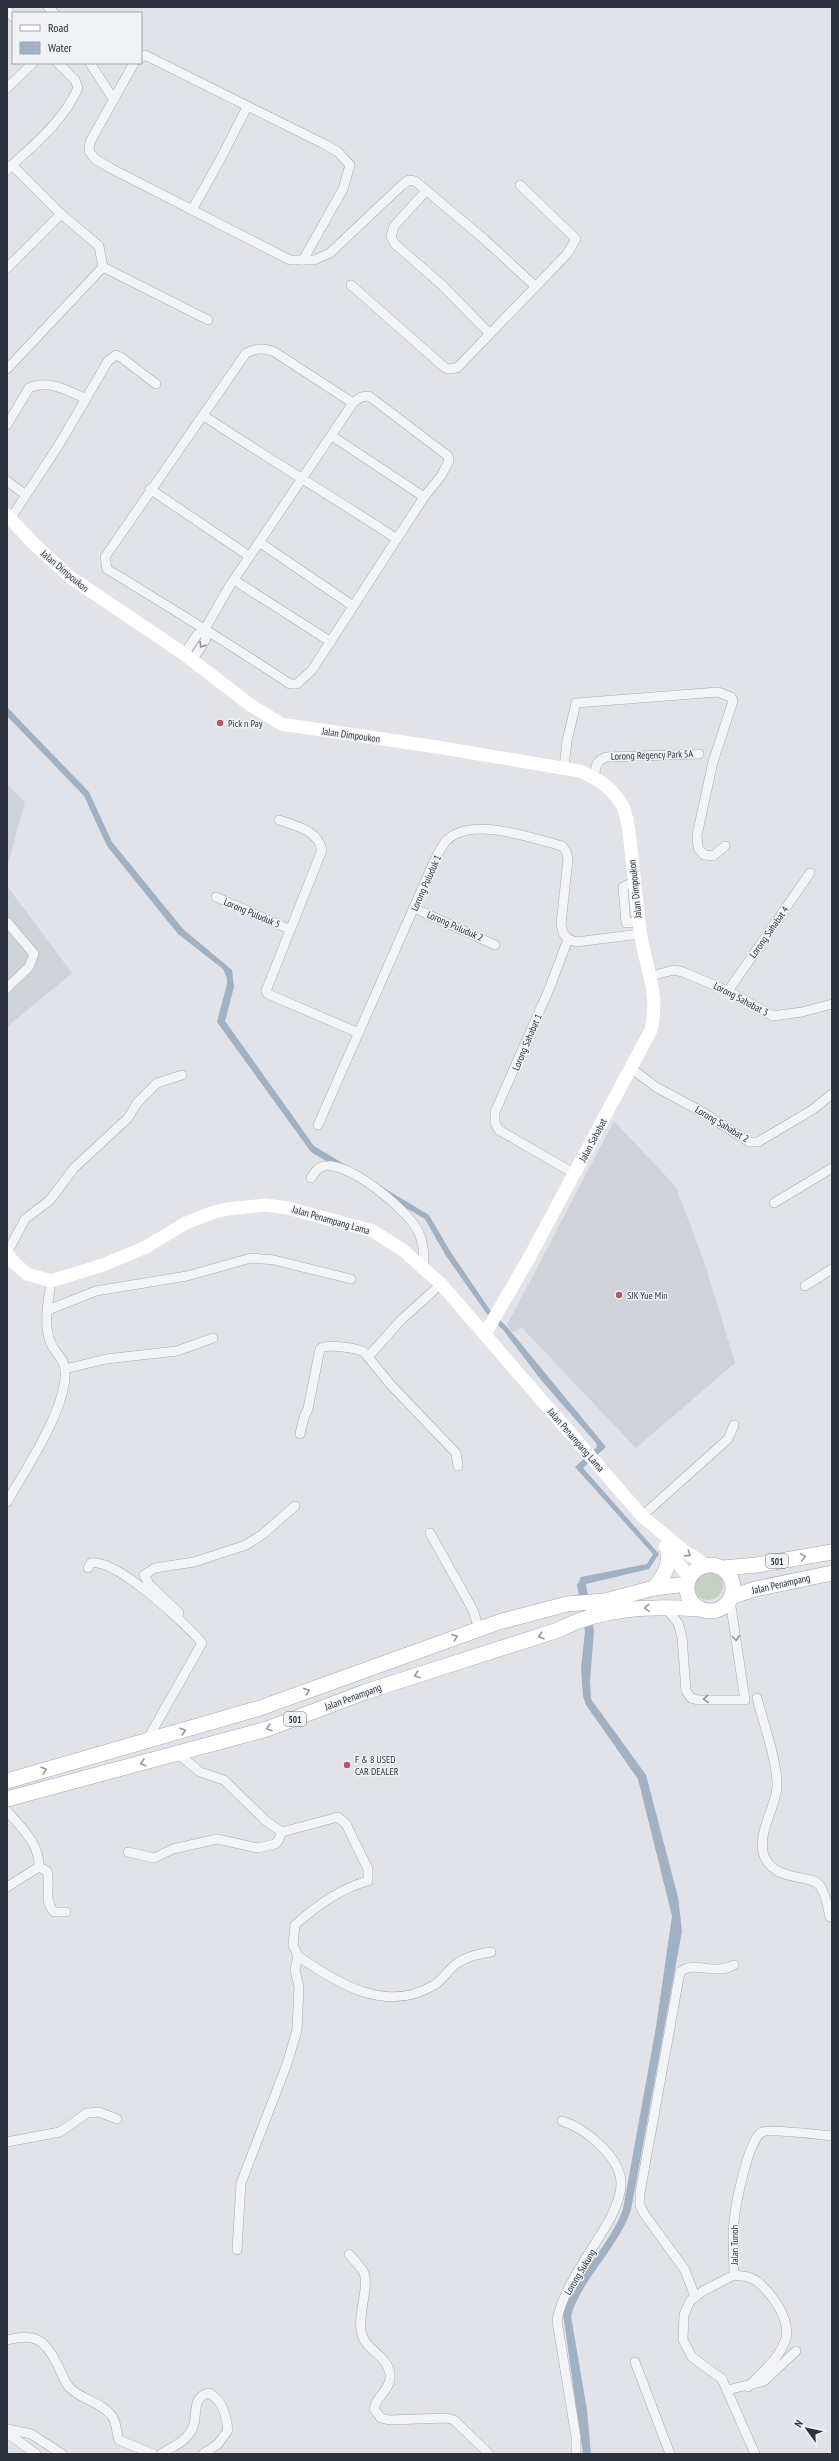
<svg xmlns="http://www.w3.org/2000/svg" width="839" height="2461" font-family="'PT Sans Narrow',sans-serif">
  <rect width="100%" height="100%" fill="#e1e3e8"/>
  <g fill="#cfd2d9">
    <path d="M 7,784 L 25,802 L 7,868 Z"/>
    <path d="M 7,886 L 72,973 L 7,1027 Z"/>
    <path d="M 614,1121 L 676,1187 L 705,1264 L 735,1363 L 636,1448 L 522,1328 L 513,1332 L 507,1325 Z"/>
  </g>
  <circle fill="#c6d0c3" cx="708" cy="1585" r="15"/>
  <path fill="#a0b1c3" d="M 7,707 L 89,792 L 112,842 L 183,929 L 232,970 L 234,987 L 225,1021 L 314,1146 L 429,1215 L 450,1251 L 490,1310 L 508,1328 L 606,1447 L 583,1468 L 659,1554 L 649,1569 L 586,1584 L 594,1631 L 590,1681 L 591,1699 L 646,1775 L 678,1897 L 682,1931 L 631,2210 C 618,2248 581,2280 571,2316 L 587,2410 L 591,2454 L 583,2454 L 563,2314 C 574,2275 610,2247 623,2209 L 656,2027 L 672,1916 L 638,1779 L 586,1705 L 583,1696 L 581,1668 L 585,1632 L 577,1585 L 581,1577 L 647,1564 L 653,1554 L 575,1467 L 597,1447 L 596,1443 L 541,1380 L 504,1331 L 487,1314 L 446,1256 L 425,1219 L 311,1152 L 217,1022 L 227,984 L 227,978 L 223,969 L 178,934 L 107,846 L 84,796 L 7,716 Z"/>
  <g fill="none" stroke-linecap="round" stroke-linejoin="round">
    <g stroke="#a7aab1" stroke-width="10">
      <g id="street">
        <path d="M 48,7 L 54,13"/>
        <path d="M 7,10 L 13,17"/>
        <path d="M 141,58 L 145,55 L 324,144 L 338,152 L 350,165 L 343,189 L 303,260"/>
        <path d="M 90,63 L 114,100"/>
        <path d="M 134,63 L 90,142 L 89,151 L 95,159 L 112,169 L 290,260 L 314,260 L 330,253 L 402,185 L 409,180 L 415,181 L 484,239 L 535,286"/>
        <path d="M 7,88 L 33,63"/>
        <path d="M 12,165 L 61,214 L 99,246 L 103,267"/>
        <path d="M 7,170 C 33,145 63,122 78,88 L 75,80 L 58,63"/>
        <path d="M 426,191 L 394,226 L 391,237 L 395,244 L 442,285 L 489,333"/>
        <path d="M 192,210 L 220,160 L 247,107"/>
        <path d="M 103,267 L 208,320"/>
        <path d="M 7,268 L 61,214"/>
        <path d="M 351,285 L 444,367 L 448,369 L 457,368 L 567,254 L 576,239 L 520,185"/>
        <path d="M 7,369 L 103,267"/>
        <path d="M 204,416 C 267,458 333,497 397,539"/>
        <path d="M 7,425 L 29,388 C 48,379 69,391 86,399"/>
        <path d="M 332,436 L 424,497"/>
        <path d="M 7,481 L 26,495"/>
        <path d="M 150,489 L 249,556"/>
        <path d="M 11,518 L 60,443 L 108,361 L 116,355 L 122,358 L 156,384"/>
        <path d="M 259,542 L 353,606"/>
        <path d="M 234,580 L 331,642"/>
        <path d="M 184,654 L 197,635 L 205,629 L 229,587 L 353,403 L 361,397 L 369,396 L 448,456 L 449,461 L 441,476 L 424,497 L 312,670 L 297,684 L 290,684 C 230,644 169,607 107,569 L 105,557 L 246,353 C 257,348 262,348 273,351 L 353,403"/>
        <path d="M 193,660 L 206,639 L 205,629"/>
        <path d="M 564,768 L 567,741 L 576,703 L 718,692 L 731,697 L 733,701 L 713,762 L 697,835 L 698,848 L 704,855 L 713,856 L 725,846"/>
        <path d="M 595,777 C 595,767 596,761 606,757 L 699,754"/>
        <path d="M 279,820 C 295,826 318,830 322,850 L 266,991 L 268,994 L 359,1033"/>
        <path d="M 635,881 L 623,887 L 626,923 L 639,922"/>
        <path d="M 216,897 L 289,929"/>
        <path d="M 414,908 L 495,945"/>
        <path d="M 7,922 L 34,954 L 29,967 L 7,988"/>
        <path d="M 568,939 L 550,987 L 495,1112 L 495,1123 L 499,1130 L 575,1174"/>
        <path d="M 568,939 L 576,942 L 640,934"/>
        <path d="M 651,976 L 674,970 L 683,972 L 728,991 L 773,1016 L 802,1012 L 832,1004"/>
        <path d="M 728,991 L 810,873"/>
        <path d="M 632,1069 L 656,1087 L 704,1113 L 749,1142 L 758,1142 L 812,1110 L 832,1094"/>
        <path d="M 318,1125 L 433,864 C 437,856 441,846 447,840 C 472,816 531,838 562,846 L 566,851 L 568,859 L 561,924 L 563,933 L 568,939"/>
        <path d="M 311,1178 C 314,1174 316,1169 321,1167 C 345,1157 408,1210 418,1231 C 424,1243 424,1256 424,1270"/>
        <path d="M 774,1203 L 832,1168"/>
        <path d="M 7,1253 L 25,1219 L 50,1200 L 74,1168 L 128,1118 L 137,1103 L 157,1083 L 182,1075"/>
        <path d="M 805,1286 L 832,1269"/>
        <path d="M 48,1310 L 96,1291 L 187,1276 L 251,1258 L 274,1260 L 351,1279"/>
        <path d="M 368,1357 L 401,1320 L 441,1284"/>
        <path d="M 65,1369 L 106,1359 L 177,1351 L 213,1338"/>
        <path d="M 300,1434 L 304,1417 L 308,1409 L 320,1349 C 325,1343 357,1348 364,1352 L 390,1384 L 456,1453 L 458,1466"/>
        <path d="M 7,1502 C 25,1470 68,1407 65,1370 C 65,1358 53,1352 50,1341 C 43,1322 49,1300 51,1281"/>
        <path d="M 642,1516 L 728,1439 L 734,1425"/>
        <path d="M 430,1533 L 473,1610 L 479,1629"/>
        <path d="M 88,1568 L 91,1563 C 116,1558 185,1623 202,1643 L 146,1742"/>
        <path d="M 665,1607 L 678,1623 L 682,1637 L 686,1691 L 691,1698 L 698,1700 L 745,1700 L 730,1600"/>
        <path d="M 179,1613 L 149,1584 L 144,1575 L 155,1568 L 194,1562 L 246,1545 L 263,1534 L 295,1506"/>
        <path d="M 757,1698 C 763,1722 778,1763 777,1787 C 776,1807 755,1836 765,1858 C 778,1883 811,1873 820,1886 C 826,1894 828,1908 830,1917"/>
        <path d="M 177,1753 L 200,1772 L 224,1780 L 266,1821 L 282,1832 L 338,1817 L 346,1824 L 368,1869 L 368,1881 C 341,1888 316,1906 295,1925 L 293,1945 L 298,1956 L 295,1970 L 299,1987 L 297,2030 L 287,2064 L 241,2183 L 237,2250"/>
        <path d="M 7,1811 C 21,1827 40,1844 39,1867 L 7,1887"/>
        <path d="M 128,1852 L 154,1858 L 173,1849 L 217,1839 L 258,1848 L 275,1844 L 278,1841 L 282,1832"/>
        <path d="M 39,1867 L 47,1871 C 51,1885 43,1900 54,1912 L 66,1912"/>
        <path d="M 298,1956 C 338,1984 387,2014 434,1985 C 443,1980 448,1970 456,1964 C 467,1956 479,1954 491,1952"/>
        <path d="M 562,2121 C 585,2128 621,2157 621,2184 C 621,2195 616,2207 611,2217 C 595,2247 562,2288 557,2321 L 576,2437 L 576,2454"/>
        <path d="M 7,2142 L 60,2132 L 87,2113 L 99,2112 L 117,2119"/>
        <path d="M 349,2254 C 353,2259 359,2265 363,2271 C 371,2285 356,2316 362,2335 C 367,2351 388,2356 390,2374 C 392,2389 376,2396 374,2409 L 381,2418 L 389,2420 L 446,2418 L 454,2420 L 489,2454"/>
        <path d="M 734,2275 C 742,2276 751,2276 758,2282 C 772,2294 790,2318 786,2338 C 781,2357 761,2373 748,2387"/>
        <path d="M 695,2297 L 685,2270 L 645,2215 L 640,2206 L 640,2193 L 680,1972 C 694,1960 714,1976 734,1965"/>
        <path d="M 7,2340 C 33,2333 44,2338 56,2362 C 61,2370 63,2380 69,2387 C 81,2400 102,2402 112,2416 C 117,2423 116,2432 119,2440 L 153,2454"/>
        <path d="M 635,2362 L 670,2454"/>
        <path d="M 727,2390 L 764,2381 L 796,2351"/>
        <path d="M 7,2429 L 31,2434 L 62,2454"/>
        <path d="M 7,2433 L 36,2454"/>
        <path d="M 161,2454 C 173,2446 185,2443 192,2429 C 199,2417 190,2397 209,2393 C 223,2401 226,2415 228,2430 L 218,2444 L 203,2454"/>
        <path d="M 755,2454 L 722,2379 L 692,2357 L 683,2340 L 684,2315 L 690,2301 L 703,2291 L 734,2275 C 734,2258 732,2238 734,2221 C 736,2203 748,2140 762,2132 C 768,2129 823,2135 832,2136"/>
      </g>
    </g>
    <g stroke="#a1a8b2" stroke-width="16">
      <g id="primary">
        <circle cx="710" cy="1588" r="23"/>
        <path d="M 723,1568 L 757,1565 L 832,1552"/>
        <path d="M 654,1588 C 665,1575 671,1565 667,1548"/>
        <path d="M 731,1597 L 755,1589 L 832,1573"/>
        <path d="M 7,1781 L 260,1708 L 499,1622 L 567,1604 L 605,1601 L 654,1588 L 687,1584"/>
        <path d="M 7,1799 L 267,1729 L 365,1692 L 558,1630 C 602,1607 652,1606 700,1609"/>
      </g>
    </g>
    <use href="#street" stroke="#f3f4f6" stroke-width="9"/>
    <g stroke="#fff" stroke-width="13">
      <path d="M 7,515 L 33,543 L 70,577 L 184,654 L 249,704 L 281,724 L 437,747 L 580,771 C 598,779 614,789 623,807 C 629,820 629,835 631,849 C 634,877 637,904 640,931 C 645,967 660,992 651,1030 L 529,1258 L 485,1334"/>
      <path d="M 7,1253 L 13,1262 L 27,1274 L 51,1281 L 103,1265 L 146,1247 L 184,1224 L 211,1213 L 227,1209 L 266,1205 L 288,1208 L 373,1231 L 404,1251 L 441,1284 L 642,1516 L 683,1550 L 706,1565"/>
      <path d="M 665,1547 L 689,1577"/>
    </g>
    <use href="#primary" stroke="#fff" stroke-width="15"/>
  </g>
  <defs><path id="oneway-chevron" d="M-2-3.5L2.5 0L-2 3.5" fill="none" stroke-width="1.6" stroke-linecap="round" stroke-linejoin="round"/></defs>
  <g stroke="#8f929a">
    <use href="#oneway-chevron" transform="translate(202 645) rotate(122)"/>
    <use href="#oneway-chevron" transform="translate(736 1638) rotate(82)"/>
    <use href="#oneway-chevron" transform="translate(706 1699) rotate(176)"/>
  </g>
  <g stroke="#95989e">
    <use href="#oneway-chevron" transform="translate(688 1554) rotate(33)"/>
    <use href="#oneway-chevron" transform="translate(803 1557) rotate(-10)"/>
    <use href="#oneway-chevron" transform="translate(647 1608) rotate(176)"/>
    <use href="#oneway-chevron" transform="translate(541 1636) rotate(162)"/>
    <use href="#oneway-chevron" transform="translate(455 1637) rotate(-20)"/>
    <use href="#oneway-chevron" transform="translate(417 1675) rotate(162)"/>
    <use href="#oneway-chevron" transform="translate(307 1691) rotate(-20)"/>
    <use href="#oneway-chevron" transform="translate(269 1728) rotate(161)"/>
    <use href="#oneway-chevron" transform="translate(183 1731) rotate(-16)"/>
    <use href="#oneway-chevron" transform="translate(143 1763) rotate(164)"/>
    <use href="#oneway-chevron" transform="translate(44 1770) rotate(-16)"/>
  </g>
  <g fill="#be5463" stroke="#f0f2f5" stroke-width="1.5">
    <circle cx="220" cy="723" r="4"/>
    <circle cx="619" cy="1295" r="4"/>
    <circle cx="347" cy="1765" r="4"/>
  </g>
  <g text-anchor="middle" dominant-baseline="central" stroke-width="3" stroke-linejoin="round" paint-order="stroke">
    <g fill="#f0f2f5" stroke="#666b74" stroke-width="1">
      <rect x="766" y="1554" width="22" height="14" rx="3"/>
      <rect x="284" y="1712" width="22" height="14" rx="3"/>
    </g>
    <g font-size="9" font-weight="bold" fill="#2b313d">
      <text x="777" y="1561">501</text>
      <text x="295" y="1719">501</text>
    </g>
    <g font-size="10" fill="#2b313d" stroke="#f0f2f5">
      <text transform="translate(65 571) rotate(40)">Jalan Dimpoukon</text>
      <text transform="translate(351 735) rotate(8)">Jalan Dimpoukon</text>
      <text transform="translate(652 755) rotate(-2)">Lorong Regency Park 5A</text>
      <text transform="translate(426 883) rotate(-66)">Lorong Puluduk 1</text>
      <text transform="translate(635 889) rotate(-96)">Jalan Dimpoukon</text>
      <text transform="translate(252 913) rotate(23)">Lorong Puluduk 5</text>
      <text transform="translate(455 926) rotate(24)">Lorong Puluduk 2</text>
      <text transform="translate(769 932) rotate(-55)">Lorong Sahabat 4</text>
      <text transform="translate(741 999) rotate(28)">Lorong Sahabat 3</text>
      <text transform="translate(527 1042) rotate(-67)">Lorong Sahabat 1</text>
      <text transform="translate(722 1124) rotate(31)">Lorong Sahabat 2</text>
      <text transform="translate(593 1140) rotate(-62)">Jalan Sahabat</text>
      <text transform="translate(331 1220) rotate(16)">Jalan Penampang Lama</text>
      <text transform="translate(576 1440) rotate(49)">Jalan Penampang Lama</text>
      <text transform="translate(781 1584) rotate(-13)">Jalan Penampang</text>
      <text transform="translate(353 1697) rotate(-20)">Jalan Penampang</text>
      <text transform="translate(734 2245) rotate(-90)">Jalan Tunoh</text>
      <text transform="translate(580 2272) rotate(-59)">Lorong Sukung</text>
    </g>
    <g font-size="10" fill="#2b313d" stroke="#f0f2f5" text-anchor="start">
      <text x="228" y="723">Pick n Pay</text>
      <text x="627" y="1295">SJK Yue Min</text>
      <text x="355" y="1759">F &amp; 8 USED<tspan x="355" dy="12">CAR DEALER</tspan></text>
    </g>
  </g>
  <rect width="839" height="2461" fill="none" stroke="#2b313d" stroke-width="16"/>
  <rect x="12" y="12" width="130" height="52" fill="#f0f2f5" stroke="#a1a5ab"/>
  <rect x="20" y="25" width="20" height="6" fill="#ffffff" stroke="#a1a5ab"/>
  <text x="48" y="32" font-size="12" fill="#2b313d">Road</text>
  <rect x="20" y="42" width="20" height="12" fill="#a0b1c3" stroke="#a1a5ab"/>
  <text x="48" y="52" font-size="12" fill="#2b313d">Water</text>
  <g transform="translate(807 2429) rotate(303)" stroke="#f0f2f5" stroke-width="3" paint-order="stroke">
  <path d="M0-3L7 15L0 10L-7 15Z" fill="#2b313d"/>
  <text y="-6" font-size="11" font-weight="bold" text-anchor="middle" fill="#2b313d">N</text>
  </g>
</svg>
